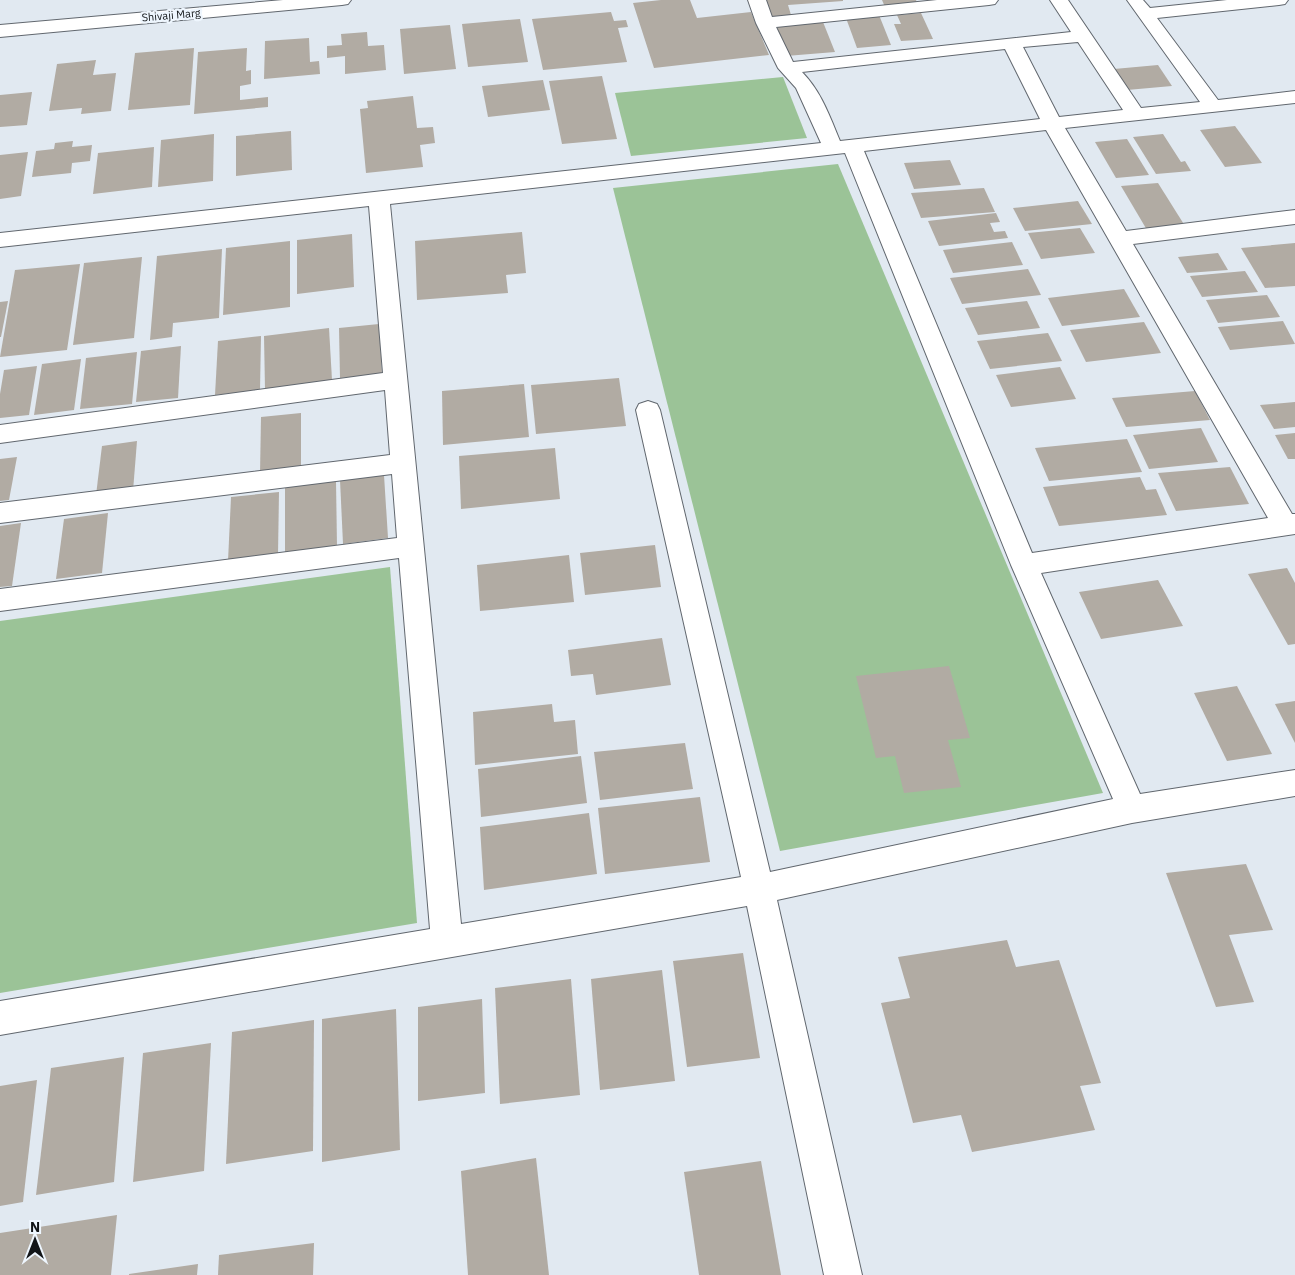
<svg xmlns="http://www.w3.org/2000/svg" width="1295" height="1275" font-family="'IBM Plex Sans',sans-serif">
  <rect width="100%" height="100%" fill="#e1e9f1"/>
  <g fill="#9bc397">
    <path d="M 783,77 L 807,138 L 631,156 L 615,93 Z"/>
    <path d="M 838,164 L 1103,793 L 780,851 L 613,188 Z"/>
    <path d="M 390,567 L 417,923 L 0,993 L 0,621 Z"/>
  </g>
  <g fill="#b1aba3">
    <path d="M 661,0 L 690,0 L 697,18 L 751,12 L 769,55 L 654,68 L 633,3 Z"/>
    <path d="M 763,0 L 843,0 L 843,1 L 788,5 L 791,15 L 768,17 Z"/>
    <path d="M 882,0 L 916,0 L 918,5 L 885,7 Z"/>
    <path d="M 611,12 L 614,21 L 626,20 L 628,27 L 618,28 L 627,62 L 543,70 L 532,19 Z"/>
    <path d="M 921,13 L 933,39 L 901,41 L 894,24 L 901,24 L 897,15 Z"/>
    <path d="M 879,15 L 891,45 L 857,48 L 846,18 Z"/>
    <path d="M 520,19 L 528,62 L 468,67 L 462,24 Z"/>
    <path d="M 823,22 L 835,52 L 786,56 L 777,26 Z"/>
    <path d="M 450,25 L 456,69 L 404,74 L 400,29 Z"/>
    <path d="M 367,32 L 368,46 L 384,45 L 386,70 L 345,74 L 345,56 L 327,58 L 327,46 L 342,45 L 341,34 Z"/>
    <path d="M 309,38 L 310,62 L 319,61 L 320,74 L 264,79 L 265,41 Z"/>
    <path d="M 194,48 L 190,105 L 128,110 L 135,53 Z"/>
    <path d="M 247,48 L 246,71 L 251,70 L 251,84 L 240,86 L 240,100 L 268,97 L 268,107 L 194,114 L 198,52 Z"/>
    <path d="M 96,60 L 93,75 L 116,73 L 111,111 L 81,114 L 82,108 L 49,111 L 57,64 Z"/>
    <path d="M 1158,65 L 1172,86 L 1127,90 L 1114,69 Z"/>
    <path d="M 602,76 L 617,139 L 562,144 L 549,81 Z"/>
    <path d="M 543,80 L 550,110 L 488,117 L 482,86 Z"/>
    <path d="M 32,92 L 27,125 L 0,127 L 0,95 Z"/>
    <path d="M 413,96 L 417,128 L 433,127 L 435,143 L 420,145 L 423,167 L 366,173 L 360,109 L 368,108 L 367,101 Z"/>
    <path d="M 1235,126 L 1262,163 L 1225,167 L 1200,130 Z"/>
    <path d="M 291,131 L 292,170 L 236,176 L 236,136 Z"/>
    <path d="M 214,134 L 213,181 L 158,187 L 161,140 Z"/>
    <path d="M 1163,134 L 1181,162 L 1185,161 L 1191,171 L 1156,174 L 1133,137 Z"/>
    <path d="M 1127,139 L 1149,175 L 1116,178 L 1095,142 Z"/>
    <path d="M 73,141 L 72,147 L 92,145 L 90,161 L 72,163 L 71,173 L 32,177 L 36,151 L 54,149 L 55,143 Z"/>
    <path d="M 154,147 L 152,187 L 93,194 L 98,153 Z"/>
    <path d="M 28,152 L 21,196 L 0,199 L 0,155 Z"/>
    <path d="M 950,160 L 961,185 L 914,189 L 904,163 Z"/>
    <path d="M 1158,183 L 1185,226 L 1147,230 L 1121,186 Z"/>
    <path d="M 984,188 L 995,212 L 921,218 L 911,193 Z"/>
    <path d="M 1078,201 L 1092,224 L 1025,231 L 1013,208 Z"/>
    <path d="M 996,213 L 1000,222 L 990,223 L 994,232 L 1005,231 L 1008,238 L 939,246 L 928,221 Z"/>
    <path d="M 1080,228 L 1095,253 L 1041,259 L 1028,233 Z"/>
    <path d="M 522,232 L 526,273 L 506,275 L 508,293 L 417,300 L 415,241 Z"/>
    <path d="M 352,234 L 354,287 L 297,294 L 297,240 Z"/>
    <path d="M 290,241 L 290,307 L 223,315 L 226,248 Z"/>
    <path d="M 1012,242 L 1023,265 L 953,273 L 943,250 Z"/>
    <path d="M 1295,243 L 1295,286 L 1265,288 L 1241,248 Z"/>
    <path d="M 222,249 L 219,318 L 173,323 L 172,337 L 150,340 L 157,256 Z"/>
    <path d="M 1218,253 L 1228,270 L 1187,273 L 1178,257 Z"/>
    <path d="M 142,257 L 134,338 L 73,345 L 84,263 Z"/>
    <path d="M 80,264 L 67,350 L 0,357 L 15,270 Z"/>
    <path d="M 1028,269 L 1041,295 L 962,304 L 950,278 Z"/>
    <path d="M 1245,271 L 1258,292 L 1202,297 L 1190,276 Z"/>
    <path d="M 1124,289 L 1140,317 L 1062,326 L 1048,298 Z"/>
    <path d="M 1267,295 L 1280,317 L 1218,323 L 1206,300 Z"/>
    <path d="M 8,301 L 1,337 L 0,337 L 0,302 Z"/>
    <path d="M 1027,301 L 1040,328 L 978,335 L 965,308 Z"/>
    <path d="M 1283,321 L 1295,344 L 1230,350 L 1218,327 Z"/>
    <path d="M 1144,322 L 1161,353 L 1086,362 L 1070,330 Z"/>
    <path d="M 379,324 L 382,374 L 340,378 L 339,328 Z"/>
    <path d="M 329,328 L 332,380 L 265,389 L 264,336 Z"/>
    <path d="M 1048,333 L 1062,361 L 990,369 L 977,341 Z"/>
    <path d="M 261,336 L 260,390 L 215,395 L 218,341 Z"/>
    <path d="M 181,346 L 178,398 L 136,402 L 141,351 Z"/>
    <path d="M 137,352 L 132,404 L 80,409 L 86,358 Z"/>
    <path d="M 81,359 L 74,410 L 34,415 L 42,364 Z"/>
    <path d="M 37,366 L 29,415 L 0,418 L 0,394 L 4,370 Z"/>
    <path d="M 1060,367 L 1076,399 L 1011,407 L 996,375 Z"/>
    <path d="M 619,378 L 626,426 L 536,434 L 531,385 Z"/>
    <path d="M 524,384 L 529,437 L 443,445 L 442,391 Z"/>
    <path d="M 1195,391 L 1210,420 L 1126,427 L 1112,398 Z"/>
    <path d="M 1295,402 L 1295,427 L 1274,429 L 1260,405 Z"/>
    <path d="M 301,413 L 301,469 L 260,474 L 261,417 Z"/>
    <path d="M 1201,428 L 1218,462 L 1149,469 L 1133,435 Z"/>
    <path d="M 1295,433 L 1295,459 L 1288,459 L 1275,435 Z"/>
    <path d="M 1127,439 L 1142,472 L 1049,481 L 1035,448 Z"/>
    <path d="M 137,441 L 133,491 L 96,495 L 102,446 Z"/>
    <path d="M 555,448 L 560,499 L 461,509 L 459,456 Z"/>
    <path d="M 17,457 L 9,500 L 0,501 L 0,459 Z"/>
    <path d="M 1230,467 L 1249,504 L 1176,511 L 1158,473 Z"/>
    <path d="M 384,475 L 388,538 L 343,544 L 340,480 Z"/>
    <path d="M 1140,477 L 1146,490 L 1156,489 L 1167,515 L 1059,526 L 1043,487 Z"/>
    <path d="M 336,481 L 337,546 L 285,553 L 285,487 Z"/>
    <path d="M 279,492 L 278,555 L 228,561 L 231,497 Z"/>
    <path d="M 108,513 L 102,573 L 56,579 L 64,519 Z"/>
    <path d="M 21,523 L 12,586 L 0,587 L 0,526 Z"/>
    <path d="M 655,545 L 661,587 L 585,595 L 580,553 Z"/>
    <path d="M 569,555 L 574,602 L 480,611 L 477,565 Z"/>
    <path d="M 1287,568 L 1295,583 L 1295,644 L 1288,645 L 1248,574 Z"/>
    <path d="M 1158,580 L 1183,626 L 1101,639 L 1079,592 Z"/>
    <path d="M 662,638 L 671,685 L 596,695 L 593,674 L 571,676 L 568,650 Z"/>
    <path d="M 949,666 L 970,738 L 948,740 L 961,787 L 904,793 L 895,756 L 876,758 L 856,676 Z"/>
    <path d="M 1237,686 L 1272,754 L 1227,761 L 1194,693 Z"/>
    <path d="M 1295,701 L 1295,743 L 1275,704 Z"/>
    <path d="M 552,704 L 554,722 L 575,720 L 578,754 L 475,765 L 473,712 Z"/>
    <path d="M 685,743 L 693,789 L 600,800 L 594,752 Z"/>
    <path d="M 581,756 L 587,803 L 481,817 L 478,769 Z"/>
    <path d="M 700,797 L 710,862 L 605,874 L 598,808 Z"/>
    <path d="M 589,813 L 597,874 L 484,890 L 480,827 Z"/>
    <path d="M 1246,864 L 1273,930 L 1229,935 L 1254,1002 L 1216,1007 L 1166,873 Z"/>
    <path d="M 1007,940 L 1016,967 L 1059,960 L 1101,1083 L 1080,1086 L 1095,1130 L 972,1152 L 961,1115 L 913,1123 L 881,1003 L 910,998 L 898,957 Z"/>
    <path d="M 743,953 L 760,1058 L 687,1067 L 673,961 Z"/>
    <path d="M 662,970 L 675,1081 L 600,1090 L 591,979 Z"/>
    <path d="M 571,979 L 580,1095 L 500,1104 L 495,988 Z"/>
    <path d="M 482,999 L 485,1093 L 418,1101 L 418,1007 Z"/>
    <path d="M 396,1009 L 400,1150 L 322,1162 L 322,1019 Z"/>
    <path d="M 314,1020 L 313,1151 L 226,1164 L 232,1032 Z"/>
    <path d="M 211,1043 L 204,1171 L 133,1182 L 143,1053 Z"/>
    <path d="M 124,1057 L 114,1182 L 36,1195 L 51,1068 Z"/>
    <path d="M 37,1080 L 23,1202 L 0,1206 L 0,1086 Z"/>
    <path d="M 536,1158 L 549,1275 L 468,1275 L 461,1171 Z"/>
    <path d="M 761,1161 L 781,1275 L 699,1275 L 684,1172 Z"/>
    <path d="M 117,1215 L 111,1275 L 0,1275 L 0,1233 Z"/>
    <path d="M 314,1243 L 313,1275 L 218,1275 L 219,1255 Z"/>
    <path d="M 198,1264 L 197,1275 L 129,1275 L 129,1274 Z"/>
  </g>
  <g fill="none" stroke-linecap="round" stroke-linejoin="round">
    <g stroke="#61676e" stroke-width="2">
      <path id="minor" d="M 748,0 L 766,0 L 772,17 L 937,0 L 998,0 L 995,4 L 989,5 L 776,27 L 793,62 L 1071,32 L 1050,0 L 1068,0 L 1141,108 L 1200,102 L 1127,0 L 1143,0 L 1150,8 L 1227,0 L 1288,0 L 1285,4 L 1279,5 L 1157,18 L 1218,100 L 1295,91 L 1295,103 L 1065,128 L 1126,231 L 1295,210 L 1295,224 L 1133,244 L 1292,514 L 1295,514 L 1295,534 L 1041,573 L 1140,794 L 1295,770 L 1295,796 L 1132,823 L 777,900 L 862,1275 L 824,1275 L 747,906 L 0,1035 L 0,1001 L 430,929 L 399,558 L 0,611 L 0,589 L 397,538 L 392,474 L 0,523 L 0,503 L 390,455 L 385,390 L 0,443 L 0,425 L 383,373 L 369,206 L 0,247 L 0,233 L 821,143 L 796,88 L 778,68 L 756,23 ZM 1078,42 L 1123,110 L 1059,117 L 1023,47 ZM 1005,49 L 1040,119 L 840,141 C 830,117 821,91 802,72 ZM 1046,130 L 1268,518 L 1032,553 L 864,151 ZM 845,153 L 1011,565 L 1113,799 L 770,872 L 660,410 L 657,404 L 648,401 L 639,404 L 636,410 L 741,877 L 461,924 L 390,204 Z"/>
    </g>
    <g stroke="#61676e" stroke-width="2">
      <path id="tertiary" d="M 283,0 L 351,0 L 348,4 L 342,5 L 0,37 L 0,25 Z"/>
    </g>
    <use href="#minor" fill="#fff" fill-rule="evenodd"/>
    <use href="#tertiary" fill="#fff" fill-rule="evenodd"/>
  </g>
  <g text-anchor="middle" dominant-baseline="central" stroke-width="4.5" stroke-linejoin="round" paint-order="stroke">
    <g font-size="11" fill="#111417" stroke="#eef6fe">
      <text transform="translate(171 15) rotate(-5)">Shivaji Marg</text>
    </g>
  </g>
  <g transform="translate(35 1240)" stroke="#eef6fe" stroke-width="4" paint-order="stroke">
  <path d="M0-4L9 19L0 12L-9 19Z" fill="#111417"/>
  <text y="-8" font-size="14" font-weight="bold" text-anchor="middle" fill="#111417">N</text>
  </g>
</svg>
